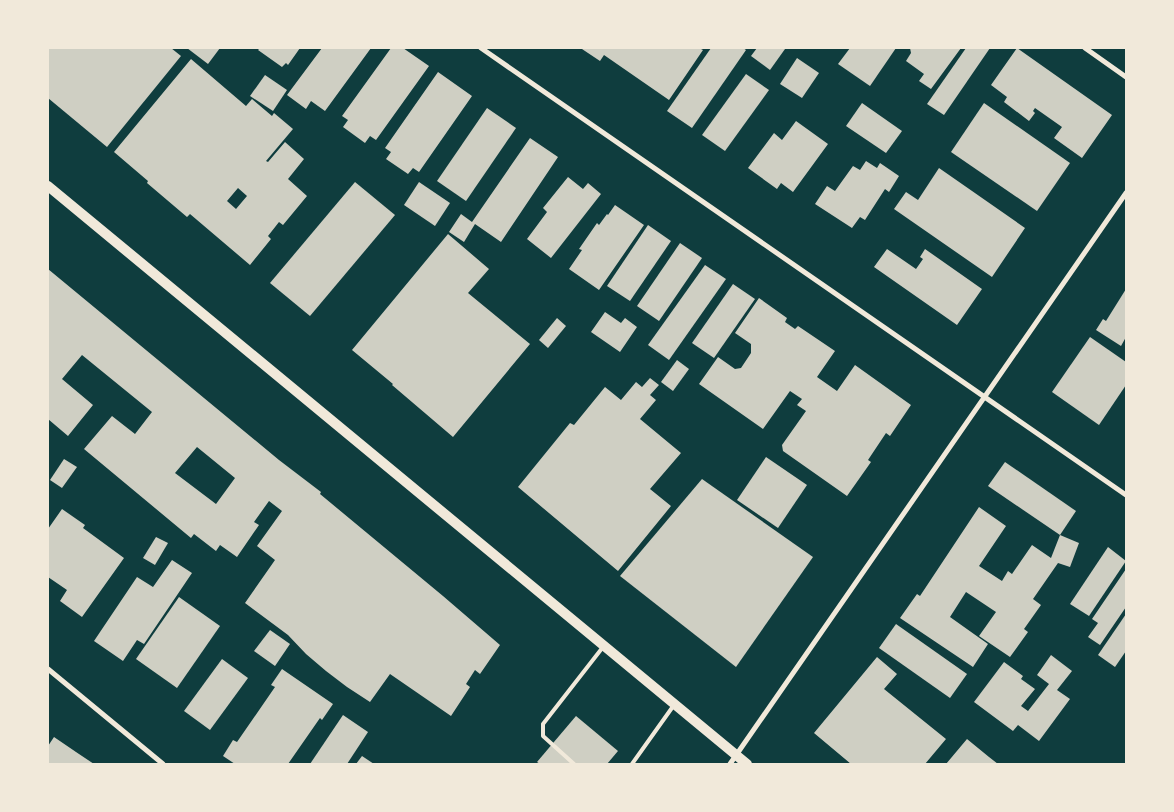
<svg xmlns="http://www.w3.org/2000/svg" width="1174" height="812" font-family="'Sofia Sans Condensed',sans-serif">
  <rect width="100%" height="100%" fill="#0f3d3e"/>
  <g fill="#cfcfc3" fill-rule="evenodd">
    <path d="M 48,48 L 171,48 L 181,56 L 107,147 L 48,98 Z"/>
    <path d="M 187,48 L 220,48 L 208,64 Z"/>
    <path d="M 260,48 L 300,48 L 288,65 L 286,63 L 282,67 L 258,50 Z"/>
    <path d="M 322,48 L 371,48 L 325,111 L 311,101 L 306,109 L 287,95 Z"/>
    <path d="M 391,48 L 403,48 L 429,66 L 376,140 L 370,136 L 365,143 L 343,127 L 348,120 L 342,116 Z"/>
    <path d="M 583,48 L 680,48 L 683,49 L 684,48 L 699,48 L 703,50 L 669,100 L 604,55 L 600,61 L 582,49 Z"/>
    <path d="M 711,48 L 743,48 L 746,50 L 692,128 L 667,111 Z"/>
    <path d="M 757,48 L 782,48 L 785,49 L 770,70 L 751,56 Z"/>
    <path d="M 850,48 L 896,48 L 870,86 L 838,64 Z"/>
    <path d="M 910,48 L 961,48 L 931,89 L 919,81 L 924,74 L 906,61 L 911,53 Z"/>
    <path d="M 966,48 L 990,48 L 944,115 L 927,104 Z"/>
    <path d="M 1017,48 L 1112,115 L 1082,158 L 1054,138 L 1062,127 L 1035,108 L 1033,111 L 1035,113 L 1029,121 L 1004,102 L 1007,97 L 991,85 Z"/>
    <path d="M 797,58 L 819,73 L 802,98 L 780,84 Z"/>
    <path d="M 191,59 L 246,106 L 252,99 L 272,116 L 274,113 L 293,129 L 266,161 L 268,162 L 285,142 L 304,159 L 288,179 L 307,196 L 283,225 L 279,222 L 268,236 L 271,239 L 250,265 L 190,214 L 187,217 L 147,183 L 148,181 L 114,152 ZM 238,188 L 247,196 L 236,209 L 227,201 Z"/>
    <path d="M 438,72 L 472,96 L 419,172 L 413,168 L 408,174 L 386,159 L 391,152 L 385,148 Z"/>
    <path d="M 746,74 L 769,90 L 725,151 L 702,135 Z"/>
    <path d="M 265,75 L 287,90 L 273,111 L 250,96 Z"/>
    <path d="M 862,103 L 902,131 L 886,153 L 846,126 Z"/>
    <path d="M 984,103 L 1070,163 L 1037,211 L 951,152 Z"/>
    <path d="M 487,108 L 516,128 L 466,201 L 437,181 Z"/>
    <path d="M 796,121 L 828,144 L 793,192 L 781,183 L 777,189 L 748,168 L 774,133 L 782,140 Z"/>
    <path d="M 530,138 L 558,157 L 501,242 L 475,224 L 464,242 L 449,232 L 461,214 L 472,222 Z"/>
    <path d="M 866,161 L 877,168 L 880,163 L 899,176 L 889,192 L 885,189 L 865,220 L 860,217 L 852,228 L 815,204 L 827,186 L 835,191 L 853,166 L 860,170 Z"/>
    <path d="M 939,168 L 1025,228 L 992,277 L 894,209 L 906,192 L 918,200 Z"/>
    <path d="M 568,177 L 583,189 L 588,183 L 601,194 L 551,258 L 527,239 L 547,212 L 543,208 Z"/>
    <path d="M 355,182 L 395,215 L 310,316 L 270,283 Z"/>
    <path d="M 419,182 L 450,203 L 435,226 L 404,205 Z"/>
    <path d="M 615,205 L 644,225 L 599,290 L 569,269 L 582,250 L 579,249 L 597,223 L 599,225 L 607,214 L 608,215 Z"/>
    <path d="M 648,225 L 671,241 L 630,301 L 607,286 Z"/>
    <path d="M 448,234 L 489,269 L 468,293 L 530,344 L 453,437 L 392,385 L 393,384 L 352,350 Z"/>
    <path d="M 680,243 L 702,258 L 659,321 L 637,306 Z"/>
    <path d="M 887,249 L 916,269 L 923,259 L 920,257 L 925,249 L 982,289 L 957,325 L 874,267 Z"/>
    <path d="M 705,265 L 726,279 L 669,360 L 648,345 Z"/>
    <path d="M 48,269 L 279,460 L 321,492 L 320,494 L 443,596 L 500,645 L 480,674 L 475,670 L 466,684 L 470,687 L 451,716 L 390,674 L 370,702 L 347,687 L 326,671 L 306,654 L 288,635 L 245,603 L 275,560 L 257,546 L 282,511 L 269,501 L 254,522 L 259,525 L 237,557 L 220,545 L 216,551 L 194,534 L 191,538 L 84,449 L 112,416 L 135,434 L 152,412 L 82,355 L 62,379 L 93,405 L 68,436 L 48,419 ZM 197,447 L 235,478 L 216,504 L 175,473 Z"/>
    <path d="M 733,284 L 755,299 L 714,358 L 692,343 Z"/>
    <path d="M 1126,289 L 1126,337 L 1121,346 L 1096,330 L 1103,319 L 1106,321 Z"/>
    <path d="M 759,298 L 787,318 L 785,322 L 795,329 L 798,326 L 835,351 L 817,377 L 837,391 L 855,365 L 911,405 L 890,436 L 886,433 L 868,460 L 871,462 L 847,496 L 783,451 L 782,445 L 806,411 L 797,405 L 802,399 L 790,391 L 763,429 L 699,384 L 718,357 L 735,369 L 741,368 L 751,353 L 751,344 L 735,333 Z"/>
    <path d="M 605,312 L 621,323 L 625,318 L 637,327 L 620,352 L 591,332 Z"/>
    <path d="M 557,318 L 566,326 L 548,348 L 539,340 Z"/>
    <path d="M 1090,337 L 1126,362 L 1126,385 L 1099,425 L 1052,392 Z"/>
    <path d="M 677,360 L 689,369 L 673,391 L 661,382 Z"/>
    <path d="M 650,378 L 659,385 L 650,395 L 656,400 L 640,419 L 681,453 L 650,489 L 671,506 L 618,571 L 518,487 L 570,423 L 574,425 L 605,387 L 621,400 L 636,382 L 642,387 Z"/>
    <path d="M 766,457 L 807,485 L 778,528 L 737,500 Z"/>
    <path d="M 64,459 L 77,467 L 62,488 L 50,480 Z"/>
    <path d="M 1005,462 L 1076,511 L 1060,535 L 988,486 Z"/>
    <path d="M 702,479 L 813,557 L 736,667 L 620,576 Z"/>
    <path d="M 979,507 L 1006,526 L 979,566 L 1002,581 L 1008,571 L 1012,574 L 1032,545 L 1051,558 L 1060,535 L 1079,543 L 1070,567 L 1058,563 L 1033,599 L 1041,605 L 1024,629 L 1028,632 L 1010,657 L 979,636 L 996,612 L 966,592 L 950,617 L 988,644 L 973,667 L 900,618 L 917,594 L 920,596 Z"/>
    <path d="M 62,509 L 85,525 L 83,528 L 124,558 L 82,617 L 60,601 L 67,590 L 48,577 L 48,529 Z"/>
    <path d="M 156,537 L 168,543 L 155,565 L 143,558 Z"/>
    <path d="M 1108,547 L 1126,561 L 1089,616 L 1070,604 Z"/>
    <path d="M 172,560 L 192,573 L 144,644 L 137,640 L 123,661 L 94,641 L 137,577 L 153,587 Z"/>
    <path d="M 1126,569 L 1126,607 L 1100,645 L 1088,637 L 1098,623 L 1092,619 Z"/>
    <path d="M 179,597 L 220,626 L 177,688 L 136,659 Z"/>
    <path d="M 1126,614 L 1126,651 L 1115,667 L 1098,655 Z"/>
    <path d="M 896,624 L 967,674 L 950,698 L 879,648 Z"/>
    <path d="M 270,630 L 290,644 L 275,666 L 254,651 Z"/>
    <path d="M 1051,655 L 1072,671 L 1057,690 L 1070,699 L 1039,741 L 1018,725 L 1013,731 L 974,702 L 1004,662 L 1023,676 L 1021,679 L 1035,689 L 1021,706 L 1028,711 L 1049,684 L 1037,675 Z"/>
    <path d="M 877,657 L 897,674 L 884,689 L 946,739 L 925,764 L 851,764 L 814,733 Z"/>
    <path d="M 222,659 L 248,678 L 210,730 L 184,711 Z"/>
    <path d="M 282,669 L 333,704 L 322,720 L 320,718 L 288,764 L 235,764 L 223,756 L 233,740 L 237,742 L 275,687 L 271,685 Z"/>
    <path d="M 343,715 L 368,732 L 347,764 L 310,764 Z"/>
    <path d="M 576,716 L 618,751 L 607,764 L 540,764 L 537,762 Z"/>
    <path d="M 54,737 L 76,752 L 94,764 L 48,764 L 48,746 Z"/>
    <path d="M 967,739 L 989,757 L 998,764 L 946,764 Z"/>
    <path d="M 362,756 L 374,764 L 356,764 Z"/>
  </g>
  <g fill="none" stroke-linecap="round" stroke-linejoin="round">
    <g stroke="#f1e9da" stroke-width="4">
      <path d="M 574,764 L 543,736 L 543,724 L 603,647"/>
      <path d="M 632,764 L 674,705"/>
    </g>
    <g stroke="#f1e9da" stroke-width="5">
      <path d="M 481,48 L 1126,495"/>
      <path d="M 1085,48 L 1126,77"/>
      <path d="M 48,669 L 163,764"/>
      <path d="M 730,764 L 1126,193"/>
    </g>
    <path stroke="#f1e9da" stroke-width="10" d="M 48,186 L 747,764"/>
  </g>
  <rect width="1174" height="812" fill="none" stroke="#f1e9da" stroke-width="98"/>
</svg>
